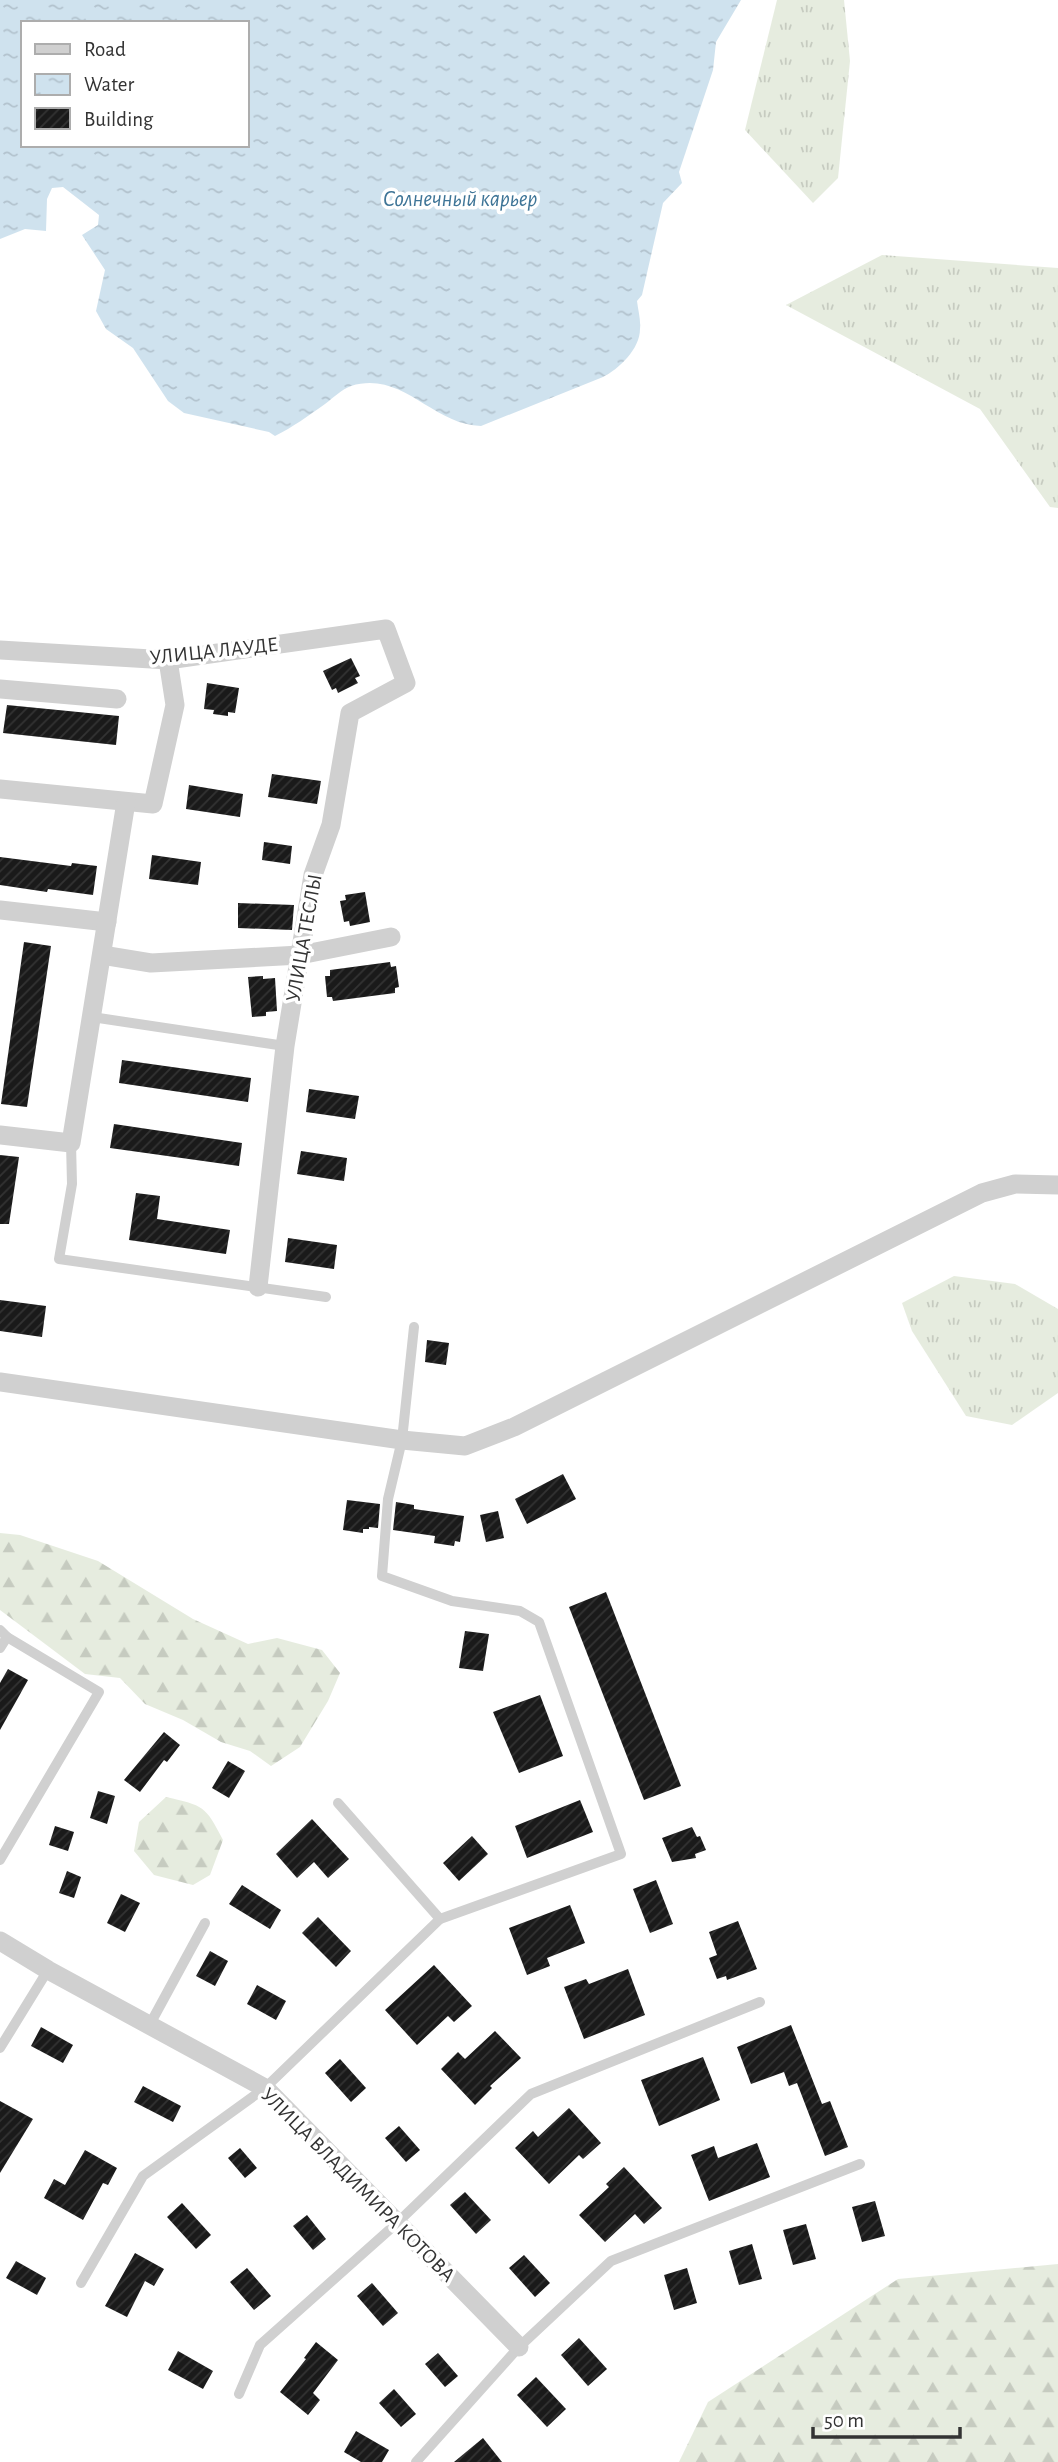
<svg xmlns="http://www.w3.org/2000/svg" width="1058" height="2462" font-family="'Alegreya Sans',sans-serif">
  <defs>
    <pattern id="grass-tufts" width="24" height="20" patternUnits="userSpaceOnUse" patternTransform="scale(1.75)"><rect width="24" height="20" fill="#e6ecdf"/><path d="M3 7l-1-3M5 7V3M7 7l1-3M15 17l-1-3M17 17v-4M19 17l1-3" fill="none" stroke="#c6cbc0"/></pattern>
    <pattern id="forest-firs" width="22" height="20" patternUnits="userSpaceOnUse" patternTransform="scale(1.75)"><rect width="22" height="20" fill="#e6ecdf"/><path d="M5 1l3.5 6h-7zM16 11l3.5 6h-7z" fill="#c6cbc0"/></pattern>
    <pattern id="water-ripples" width="26" height="14" patternUnits="userSpaceOnUse" patternTransform="scale(1.75)"><rect width="26" height="14" fill="#cfe2ee"/><path d="M2 4q2-2 4 0t4 0M15 11q2-2 4 0t4 0" fill="none" stroke="#b2c2cd"/></pattern>
    <pattern id="building-hatch" width="6" height="6" patternUnits="userSpaceOnUse" patternTransform="scale(1.75)"><rect width="6" height="6" fill="#1a1a1a"/><path d="M-1 1l2-2M0 6l6-6M5 7l2-2" fill="none" stroke="#333"/></pattern>
  </defs>
  <rect width="100%" height="100%" fill="#fff"/>
  <g fill="url(#grass-tufts)">
    <path d="M 777,0 L 844,0 L 850,61 L 838,178 L 813,203 L 745,130 Z"/>
    <path d="M 882,255 L 1058,268 L 1058,508 L 1050,507 L 980,409 L 786,305 Z"/>
    <path d="M 954,1276 L 1015,1284 L 1058,1309 L 1058,1393 L 1012,1425 L 966,1416 L 912,1331 L 902,1303 Z"/>
  </g>
  <g fill="url(#forest-firs)">
    <path d="M 0,1533 L 20,1535 L 98,1561 L 193,1619 L 248,1644 L 277,1638 L 322,1650 L 340,1673 L 328,1701 L 300,1747 L 271,1766 L 250,1751 L 221,1742 L 183,1720 L 145,1704 L 120,1678 L 85,1674 L 0,1610 Z"/>
    <path d="M 166,1797 C 204,1806 205,1805 223,1840 L 210,1875 L 193,1885 L 154,1875 L 134,1851 L 139,1822 Z"/>
    <path d="M 1058,2264 L 1058,2462 L 679,2462 L 708,2402 L 898,2279 Z"/>
  </g>
  <path fill="url(#water-ripples)" fill-rule="evenodd" d="M 0,0 L 741,0 L 716,42 L 713,70 L 679,172 L 682,183 L 663,203 L 642,295 L 637,301 C 638,310 641,320 640,329 C 640,349 619,369 603,377 L 481,426 C 432,425 403,370 351,386 C 342,389 333,398 325,404 C 308,416 293,427 275,436 L 269,432 L 184,413 L 168,401 L 133,348 L 106,329 L 96,311 L 105,270 L 82,235 L 98,225 L 99,215 L 63,187 L 52,188 L 47,199 L 46,231 L 25,229 L 0,239 ZM 23,23 L 247,23 L 247,145 L 23,145 Z"/>
  <g fill="url(#building-hatch)">
    <path d="M 351,658 L 360,676 L 355,678 L 358,683 L 338,693 L 336,688 L 332,690 L 323,671 Z"/>
    <path d="M 207,683 L 239,688 L 235,713 L 228,712 L 228,716 L 213,714 L 214,710 L 204,709 Z"/>
    <path d="M 7,705 L 119,716 L 116,745 L 3,733 Z"/>
    <path d="M 272,774 L 321,781 L 317,804 L 268,797 Z"/>
    <path d="M 189,785 L 243,794 L 240,817 L 186,809 Z"/>
    <path d="M 264,842 L 292,846 L 290,864 L 262,860 Z"/>
    <path d="M 152,855 L 201,862 L 198,885 L 149,879 Z"/>
    <path d="M 0,857 L 71,866 L 72,863 L 97,866 L 93,895 L 48,889 L 47,892 L 0,885 Z"/>
    <path d="M 365,892 L 370,922 L 350,926 L 349,921 L 344,922 L 340,901 L 346,900 L 345,895 Z"/>
    <path d="M 238,903 L 294,905 L 292,930 L 238,928 Z"/>
    <path d="M 24,942 L 51,946 L 27,1107 L 1,1104 Z"/>
    <path d="M 390,962 L 391,967 L 396,966 L 399,987 L 395,988 L 395,993 L 333,1001 L 332,997 L 327,997 L 325,976 L 330,976 L 330,970 Z"/>
    <path d="M 263,976 L 263,979 L 275,978 L 277,1011 L 266,1012 L 266,1016 L 252,1017 L 248,977 Z"/>
    <path d="M 122,1060 L 251,1078 L 248,1102 L 119,1083 Z"/>
    <path d="M 309,1089 L 359,1096 L 355,1119 L 306,1112 Z"/>
    <path d="M 114,1124 L 242,1143 L 239,1166 L 110,1148 Z"/>
    <path d="M 301,1151 L 347,1158 L 344,1181 L 297,1174 Z"/>
    <path d="M 0,1155 L 19,1157 L 9,1224 L 0,1224 Z"/>
    <path d="M 136,1193 L 160,1196 L 157,1219 L 230,1230 L 226,1254 L 129,1240 Z"/>
    <path d="M 288,1238 L 337,1245 L 334,1269 L 285,1262 Z"/>
    <path d="M 0,1300 L 46,1306 L 42,1337 L 0,1331 Z"/>
    <path d="M 427,1340 L 449,1343 L 446,1365 L 425,1362 Z"/>
    <path d="M 563,1474 L 576,1499 L 527,1524 L 515,1499 Z"/>
    <path d="M 347,1500 L 380,1504 L 378,1528 L 369,1527 L 369,1529 L 363,1529 L 363,1533 L 343,1530 Z"/>
    <path d="M 396,1502 L 414,1505 L 414,1509 L 464,1516 L 460,1542 L 455,1541 L 454,1546 L 434,1543 L 435,1536 L 393,1530 Z"/>
    <path d="M 498,1511 L 504,1538 L 486,1542 L 480,1515 Z"/>
    <path d="M 606,1592 L 681,1786 L 644,1800 L 569,1607 Z"/>
    <path d="M 465,1631 L 489,1634 L 483,1671 L 459,1668 Z"/>
    <path d="M 8,1669 L 28,1680 L 0,1730 L 0,1683 Z"/>
    <path d="M 540,1695 L 563,1756 L 519,1773 L 493,1712 Z"/>
    <path d="M 164,1732 L 180,1745 L 167,1762 L 164,1760 L 140,1792 L 124,1780 Z"/>
    <path d="M 228,1761 L 245,1771 L 229,1798 L 212,1788 Z"/>
    <path d="M 98,1791 L 115,1796 L 107,1824 L 90,1818 Z"/>
    <path d="M 580,1800 L 593,1832 L 527,1858 L 515,1826 Z"/>
    <path d="M 312,1819 L 349,1859 L 328,1878 L 314,1862 L 297,1878 L 276,1854 Z"/>
    <path d="M 55,1826 L 74,1832 L 68,1851 L 49,1845 Z"/>
    <path d="M 692,1827 L 697,1837 L 700,1836 L 706,1850 L 695,1854 L 696,1858 L 672,1862 L 662,1838 Z"/>
    <path d="M 472,1836 L 488,1854 L 459,1881 L 443,1863 Z"/>
    <path d="M 67,1871 L 81,1877 L 74,1898 L 59,1893 Z"/>
    <path d="M 656,1880 L 673,1924 L 650,1933 L 633,1889 Z"/>
    <path d="M 242,1885 L 281,1910 L 270,1929 L 229,1904 Z"/>
    <path d="M 121,1894 L 140,1903 L 125,1932 L 107,1923 Z"/>
    <path d="M 570,1905 L 585,1943 L 547,1958 L 550,1966 L 527,1975 L 509,1928 Z"/>
    <path d="M 318,1917 L 351,1951 L 336,1967 L 302,1933 Z"/>
    <path d="M 738,1921 L 757,1969 L 727,1980 L 726,1976 L 717,1979 L 709,1958 L 717,1955 L 709,1932 Z"/>
    <path d="M 210,1951 L 228,1961 L 215,1986 L 196,1976 Z"/>
    <path d="M 434,1965 L 472,2006 L 454,2022 L 448,2016 L 417,2045 L 385,2010 Z"/>
    <path d="M 628,1969 L 645,2015 L 584,2039 L 564,1987 L 586,1979 L 589,1984 Z"/>
    <path d="M 257,1985 L 286,2001 L 276,2020 L 247,2004 Z"/>
    <path d="M 791,2025 L 822,2104 L 830,2101 L 848,2147 L 825,2156 L 797,2083 L 789,2086 L 784,2072 L 751,2084 L 737,2047 Z"/>
    <path d="M 41,2027 L 73,2045 L 63,2063 L 31,2046 Z"/>
    <path d="M 495,2031 L 521,2058 L 490,2086 L 492,2088 L 475,2105 L 441,2069 L 458,2052 L 465,2059 Z"/>
    <path d="M 703,2057 L 720,2100 L 659,2126 L 641,2080 Z"/>
    <path d="M 340,2059 L 366,2088 L 351,2102 L 325,2073 Z"/>
    <path d="M 143,2086 L 181,2106 L 173,2122 L 134,2102 Z"/>
    <path d="M 0,2101 L 33,2119 L 0,2173 Z"/>
    <path d="M 569,2108 L 601,2143 L 583,2159 L 579,2155 L 549,2184 L 515,2148 L 533,2131 L 538,2137 Z"/>
    <path d="M 399,2126 L 420,2150 L 406,2162 L 385,2138 Z"/>
    <path d="M 757,2143 L 770,2177 L 709,2201 L 691,2155 L 714,2146 L 718,2158 Z"/>
    <path d="M 240,2148 L 257,2168 L 245,2178 L 228,2158 Z"/>
    <path d="M 85,2150 L 117,2168 L 108,2185 L 103,2183 L 83,2220 L 44,2198 L 54,2179 L 65,2185 Z"/>
    <path d="M 624,2167 L 662,2208 L 644,2224 L 635,2214 L 605,2242 L 579,2215 L 609,2187 L 606,2184 Z"/>
    <path d="M 465,2192 L 491,2220 L 476,2234 L 450,2205 Z"/>
    <path d="M 875,2201 L 885,2236 L 862,2242 L 852,2207 Z"/>
    <path d="M 182,2203 L 211,2235 L 196,2249 L 167,2217 Z"/>
    <path d="M 307,2215 L 326,2239 L 313,2250 L 293,2226 Z"/>
    <path d="M 806,2224 L 816,2259 L 793,2265 L 783,2230 Z"/>
    <path d="M 752,2244 L 762,2279 L 739,2285 L 729,2251 Z"/>
    <path d="M 135,2253 L 164,2269 L 154,2286 L 145,2281 L 127,2317 L 105,2306 Z"/>
    <path d="M 524,2255 L 550,2283 L 535,2297 L 509,2268 Z"/>
    <path d="M 16,2261 L 46,2278 L 37,2295 L 6,2278 Z"/>
    <path d="M 247,2268 L 271,2296 L 254,2310 L 230,2282 Z"/>
    <path d="M 687,2268 L 697,2303 L 674,2310 L 664,2275 Z"/>
    <path d="M 372,2283 L 398,2313 L 383,2326 L 357,2296 Z"/>
    <path d="M 579,2338 L 607,2369 L 588,2386 L 561,2355 Z"/>
    <path d="M 316,2342 L 338,2360 L 313,2393 L 320,2400 L 308,2415 L 280,2392 L 306,2359 L 304,2358 Z"/>
    <path d="M 178,2351 L 213,2371 L 203,2389 L 168,2370 Z"/>
    <path d="M 438,2353 L 458,2376 L 445,2387 L 425,2364 Z"/>
    <path d="M 536,2377 L 566,2409 L 547,2427 L 517,2395 Z"/>
    <path d="M 394,2389 L 416,2414 L 401,2427 L 379,2403 Z"/>
    <path d="M 356,2431 L 389,2450 L 382,2462 L 361,2462 L 344,2452 Z"/>
    <path d="M 483,2438 L 502,2462 L 454,2462 Z"/>
  </g>
  <g fill="none" stroke-linecap="round" stroke-linejoin="round">
    <g stroke="#d0d0d0" stroke-width="10">
      <path d="M 92,1017 L 285,1046"/>
      <path d="M 71,1143 L 72,1184 L 59,1259 L 326,1297"/>
      <path d="M 0,1630 L 7,1637 L 99,1692 L 0,1860"/>
      <path d="M 0,1648 L 7,1637"/>
      <path d="M 338,1803 L 440,1919"/>
      <path d="M 149,2026 L 205,1923"/>
      <path d="M 0,2048 L 48,1970"/>
      <path d="M 81,2283 L 143,2176 L 265,2088 L 440,1919 L 621,1854 L 539,1622 L 520,1611 L 452,1601 L 382,1576 L 388,1499 L 402,1440 L 414,1327"/>
      <path d="M 239,2394 L 260,2345 L 397,2223 L 531,2094 L 760,2002"/>
      <path d="M 416,2462 L 519,2347 L 611,2261 L 860,2164"/>
    </g>
    <g stroke="#d0d0d0" stroke-width="19">
      <path d="M 0,650 L 168,660 L 386,629 L 406,683 L 350,713 L 331,825 L 313,875 L 285,1046 L 258,1287"/>
      <path d="M 0,689 L 117,699"/>
      <path d="M 0,789 L 153,804 L 175,705 L 168,660"/>
      <path d="M 0,910 L 107,922"/>
      <path d="M 102,955 L 151,963 L 300,955 L 391,937"/>
      <path d="M 0,1135 L 71,1143 L 126,802"/>
      <path d="M 0,1382 L 402,1440 L 465,1446 L 514,1427 L 982,1193 L 1015,1184 L 1058,1185"/>
      <path d="M 0,1941 L 48,1970 L 265,2088 L 519,2347"/>
    </g>
  </g>
  <g text-anchor="middle" dominant-baseline="central" stroke-width="7" stroke-linejoin="round" paint-order="stroke">
    <g font-size="21" fill="#333" stroke="#fff">
      <text transform="translate(214 651) rotate(-6)">УЛИЦА ЛАУДЕ</text>
      <text transform="translate(304 938) rotate(-80)">УЛИЦА ТЕСЛЫ</text>
      <text transform="translate(358 2185) rotate(45)">УЛИЦА ВЛАДИМИРА КОТОВА</text>
    </g>
    <g font-size="23" font-style="italic" fill="#3f7597" stroke="#fff">
      <text x="460" y="199">Солнечный карьер</text>
    </g>
  </g>
  <rect x="21" y="21" width="228" height="126" fill="#ffffff" stroke="#adadad" stroke-width="2"/>
  <rect x="35" y="44" width="35" height="10" fill="#d0d0d0" stroke="#adadad" stroke-width="2"/>
  <text x="84" y="56" font-size="21" fill="#333333">Road</text>
  <rect x="35" y="74" width="35" height="21" fill="url(#water-ripples)" stroke="#adadad" stroke-width="2"/>
  <text x="84" y="91" font-size="21" fill="#333333">Water</text>
  <rect x="35" y="108" width="35" height="21" fill="url(#building-hatch)" stroke="#adadad" stroke-width="2"/>
  <text x="84" y="126" font-size="21" fill="#333333">Building</text>
  <path d="M813 2427v10h147v-10" fill="none" stroke="#333333" stroke-width="3.5"/>
  <text x="824" y="2427" font-size="21" fill="#333333" stroke="#ffffff" stroke-width="5" paint-order="stroke">50 m</text>
</svg>
